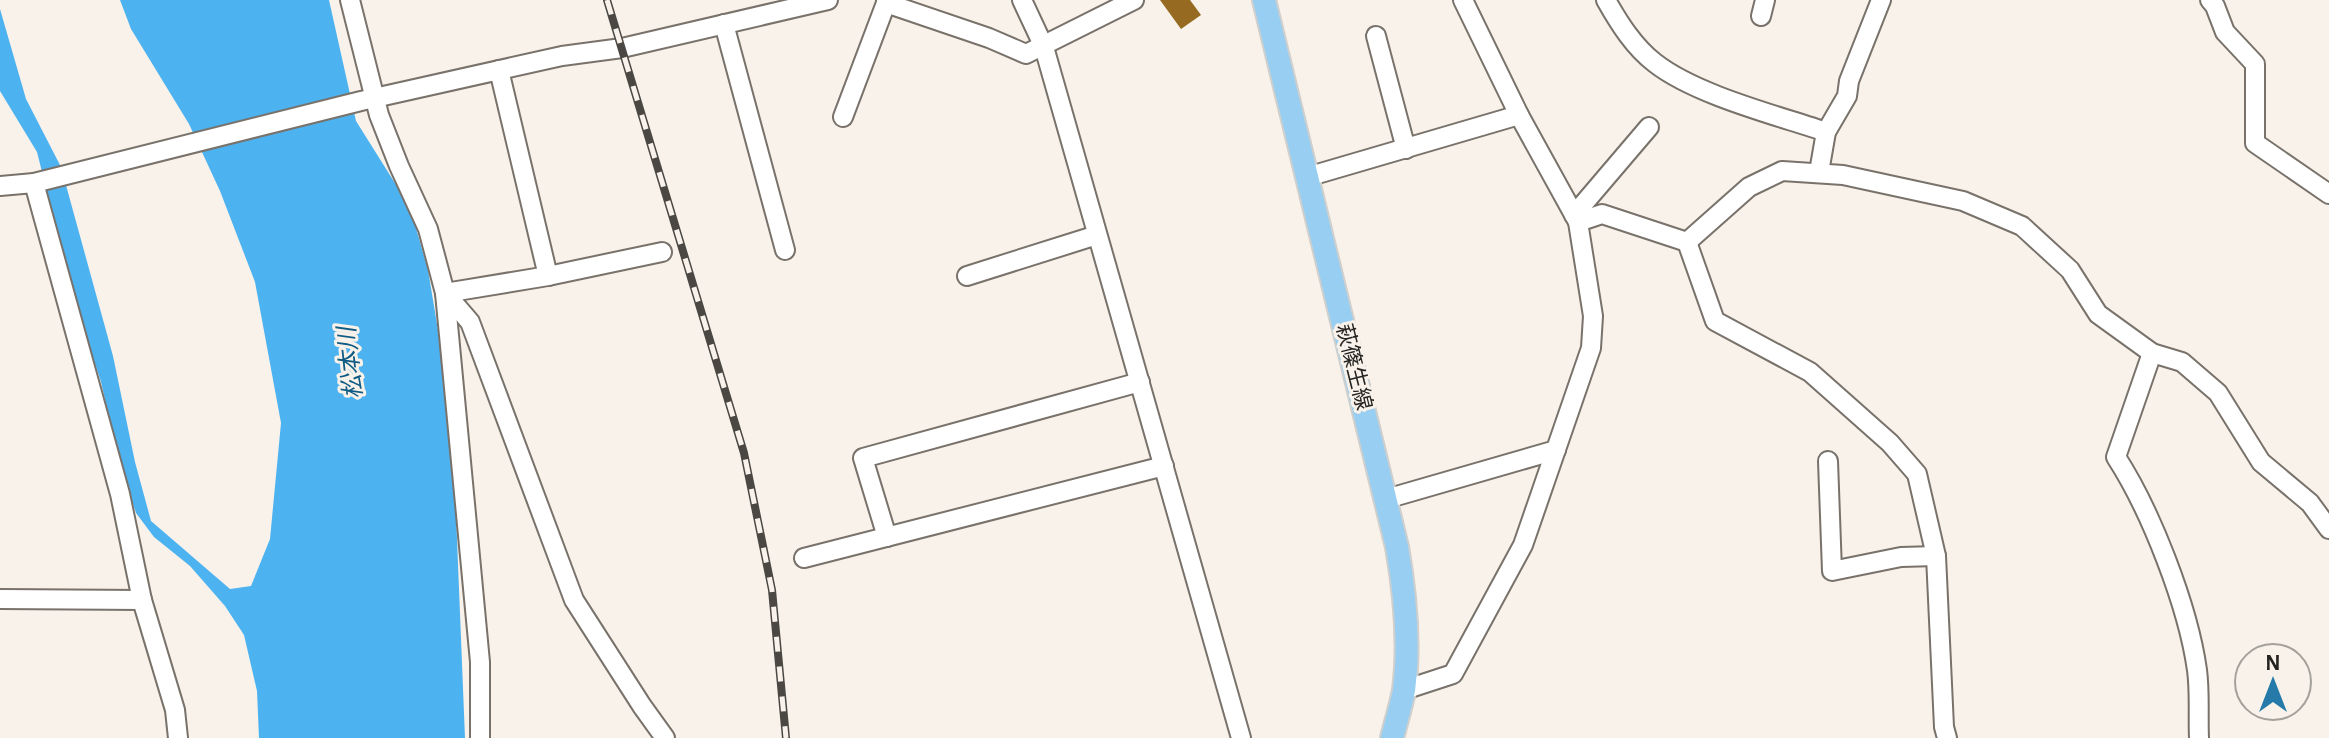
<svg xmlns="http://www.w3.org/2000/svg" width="2329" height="738" font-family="'Alegreya Sans','Noto Sans JP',sans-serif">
  <rect width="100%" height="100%" fill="#f8f2ea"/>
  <path fill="#4db2f0" d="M 120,0 L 329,0 L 356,121 L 410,207 L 428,270 L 452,414 L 465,738 L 259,738 L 257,691 L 244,635 L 225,606 L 190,566 L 154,537 L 136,513 L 121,469 L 101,382 L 75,303 L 37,152 L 0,91 L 0,9 L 26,99 L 61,167 L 113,356 L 135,462 L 151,521 L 230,589 L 251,586 L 270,539 L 281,423 L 255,282 L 220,191 L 189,124 L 131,29 Z"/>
  <path fill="#966b21" d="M 1160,0 L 1190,0 L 1201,15 L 1181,29 Z"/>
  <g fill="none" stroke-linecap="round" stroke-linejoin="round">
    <g stroke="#78726b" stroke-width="22">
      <g id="minor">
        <path d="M 350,0 L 379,115 L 399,166 L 428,229 L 445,293 L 480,662 L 480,738"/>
        <path d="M 886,0 L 886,3 L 989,38 L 1026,54 L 1134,0"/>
        <path d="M 1022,0 L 1044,47 L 1241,738"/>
        <path d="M 1606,0 C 1619,23 1634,47 1655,63 C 1696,95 1776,115 1826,132"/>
        <path d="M 2210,0 L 2215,6 L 2225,32 L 2255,64 L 2255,143 L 2329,194"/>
        <path d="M 1761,16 L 1765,0"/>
        <path d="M 724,24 L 785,250"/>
        <path d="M 1376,36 L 1406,149"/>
        <path d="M 499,70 L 548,276 L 662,252"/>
        <path d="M 843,117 L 886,3"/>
        <path d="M 1819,172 L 1826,132 L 1847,96 L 1849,81 L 1881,0"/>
        <path d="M 1307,177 L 1519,115"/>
        <path d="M 34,183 L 120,494 L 142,600 L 175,710 L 178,738"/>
        <path d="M 0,186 L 34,183 L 361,101 L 562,56 L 622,48 L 828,0"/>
        <path d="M 1574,215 L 1649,127"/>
        <path d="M 1578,222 L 1602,214 L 1687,242 L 1715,321 L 1810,372 L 1890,443 L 1917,474 L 1936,556 L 1944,727 L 1947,738"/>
        <path d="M 1687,242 L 1749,187 L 1782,171 L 1843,175 L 1963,201 L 2022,226 L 2070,270 L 2098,314 L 2152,353 L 2182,362 L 2218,393 L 2261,462 L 2310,503 L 2329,529"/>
        <path d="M 967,276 L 1097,235"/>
        <path d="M 445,293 L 470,322 L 574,600 L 642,706 L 665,738"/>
        <path d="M 445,293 L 548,276"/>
        <path d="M 2152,353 L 2116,457 C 2151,511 2188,606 2197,670 C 2200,692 2198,716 2199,738"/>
        <path d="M 1828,461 L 1832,571 L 1901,557 L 1936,556"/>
        <path d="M 1386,499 L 1556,450"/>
        <path d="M 887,537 L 863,458 L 1140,382"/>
        <path d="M 804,558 L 1164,466"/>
        <path d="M 0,599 L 142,600"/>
        <path d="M 1404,690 L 1453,674 L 1523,545 L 1591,348 L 1593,316 L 1578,222 L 1519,115 L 1463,0"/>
      </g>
    </g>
    <g stroke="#cfcfce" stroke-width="26">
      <path id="major" d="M 1264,0 L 1397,547 C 1405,593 1410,643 1404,690 C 1401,706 1396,722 1392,738"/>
    </g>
    <use href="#minor" stroke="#fff" stroke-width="18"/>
    <use href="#major" stroke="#98cef1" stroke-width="22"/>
    <g stroke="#4b4844" stroke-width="8">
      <path id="rail" d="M 607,0 L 744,453 L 772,590 L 786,738"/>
    </g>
    <use href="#rail" stroke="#f8f2ea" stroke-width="5" stroke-dasharray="15" stroke-linecap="butt"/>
  </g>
  <g text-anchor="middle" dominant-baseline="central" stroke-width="6" stroke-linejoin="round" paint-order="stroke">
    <g font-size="22" fill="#262421" stroke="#f8f2ea">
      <text transform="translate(1354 367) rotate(76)">萩篠生線</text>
    </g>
    <g font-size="24" font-style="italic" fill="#105c85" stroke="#f8f2ea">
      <text transform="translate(351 363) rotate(-96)">松本川</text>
    </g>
  </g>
  <g transform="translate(2273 682)"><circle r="38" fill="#f8f2ea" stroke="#a4a09a" stroke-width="2"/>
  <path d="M0-6L14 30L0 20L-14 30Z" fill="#267aaa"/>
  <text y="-12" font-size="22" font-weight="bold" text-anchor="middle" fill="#262421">N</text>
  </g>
</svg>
